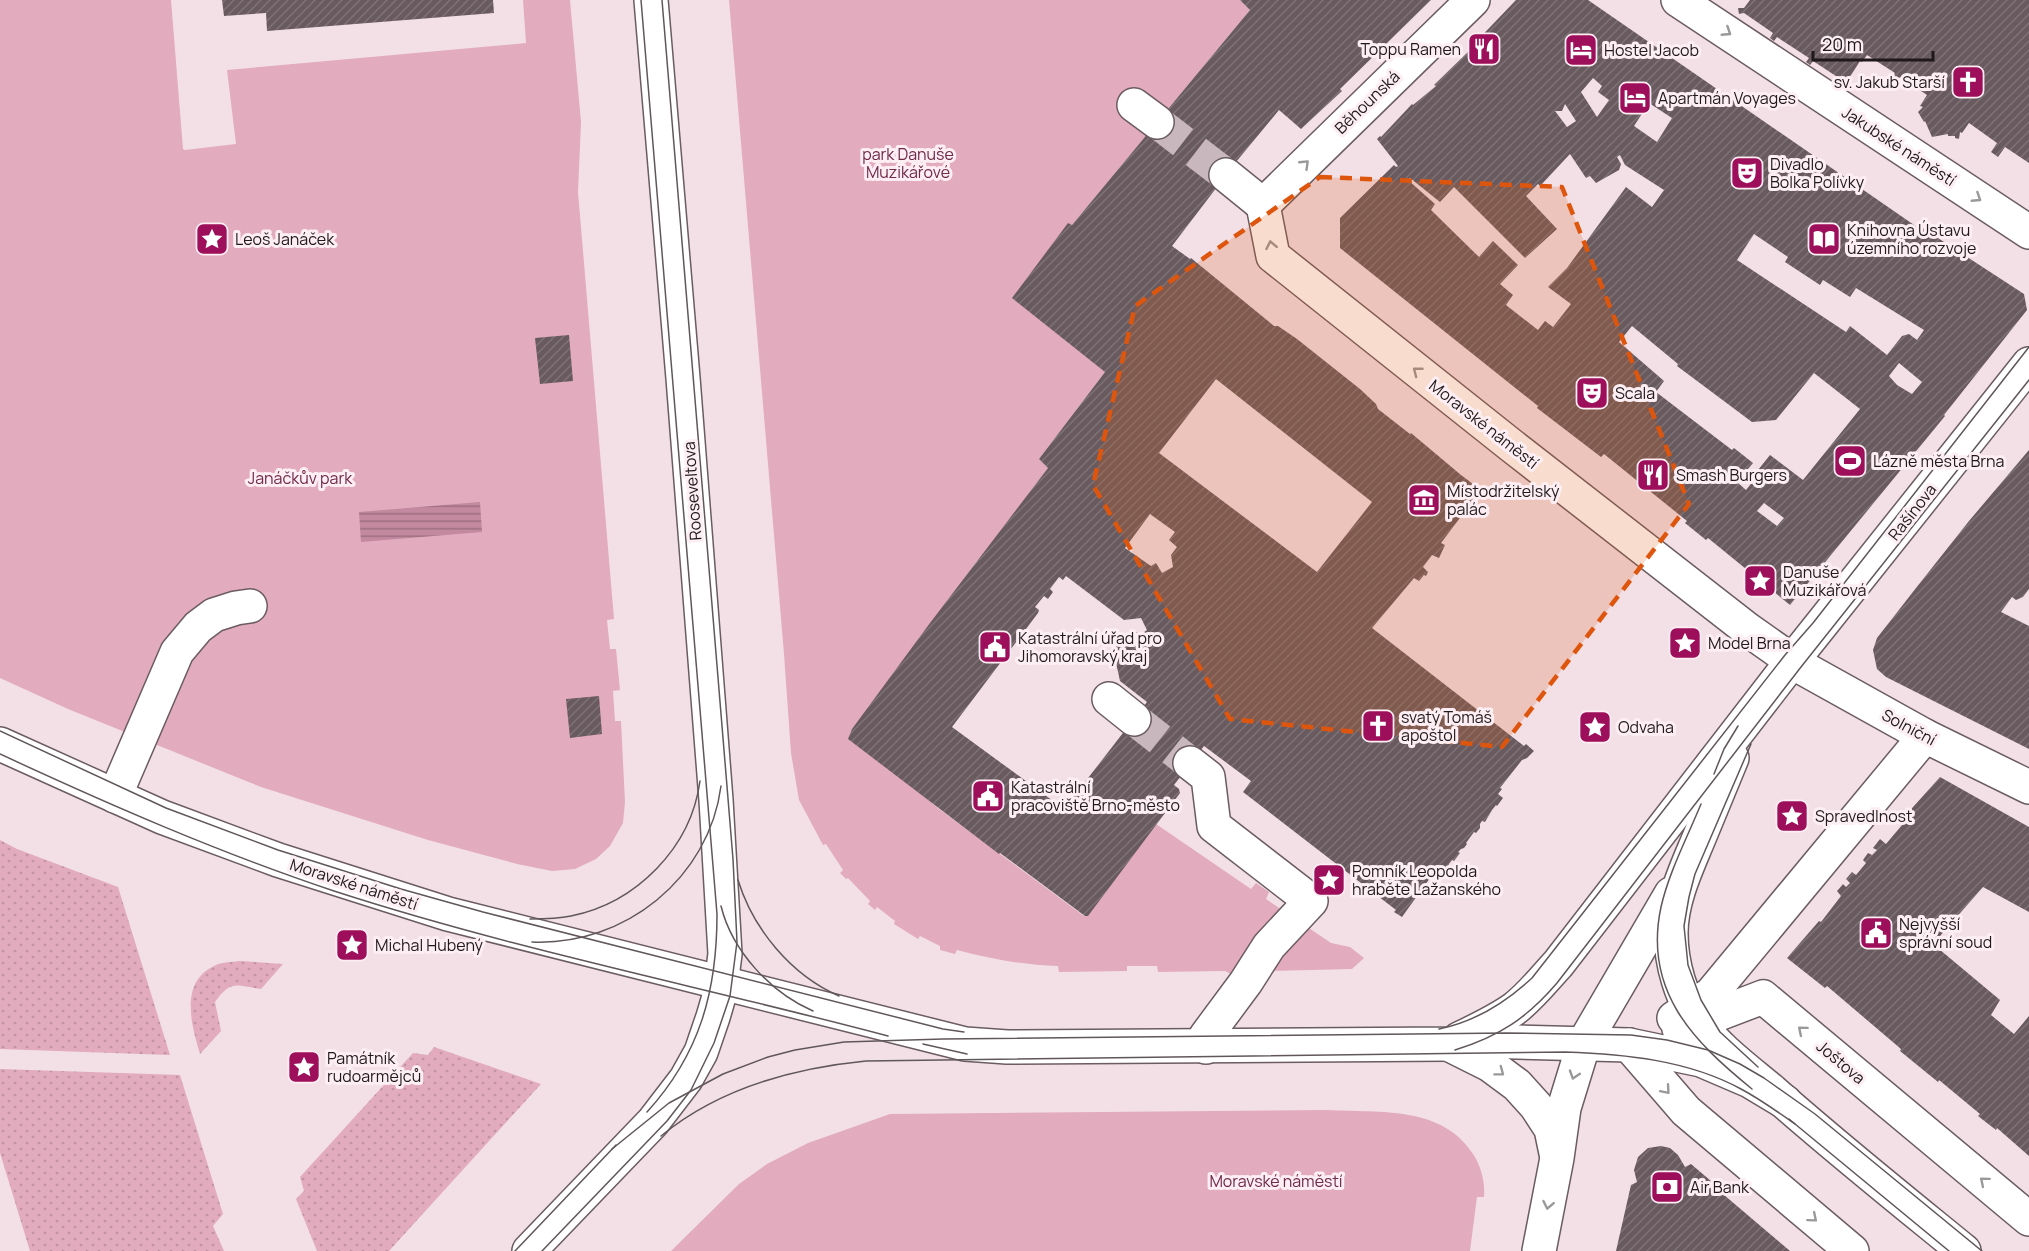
<svg xmlns="http://www.w3.org/2000/svg" width="2029" height="1251" font-family="Manrope,sans-serif">
  <defs>
    <pattern id="grass-dots" width="8" height="8" patternUnits="userSpaceOnUse" patternTransform="scale(1.5)"><rect width="8" height="8" fill="#e2abbe"/><path d="M2 2h.1M6 6h.1" fill="none" stroke="#c193a3" stroke-width="1.8" stroke-linecap="round"/></pattern>
    <pattern id="water-rules" width="6" height="5" patternUnits="userSpaceOnUse" patternTransform="scale(1.5)"><rect width="6" height="5" fill="#c3899e"/><path d="M0 2.5h6" fill="none" stroke="#9e6f80"/></pattern>
    <pattern id="building-hatch" width="6" height="6" patternUnits="userSpaceOnUse" patternTransform="scale(1.5)"><rect width="6" height="6" fill="#695a5f"/><path d="M-1 1l2-2M0 6l6-6M5 7l2-2" fill="none" stroke="#7e7276"/></pattern>
  </defs>
  <rect width="100%" height="100%" fill="#f2e0e6"/>
  <g fill="url(#grass-dots)">
    <path d="M 0,840 L 17,849 L 118,887 L 170,1055 L 0,1049 Z"/>
    <path d="M 240,961 L 283,964 L 261,989 C 236,986 232,979 215,1002 L 221,1031 L 200,1054 C 191,1024 179,981 216,965 C 223,962 233,962 240,961 Z"/>
    <path d="M 434,1047 L 541,1084 L 389,1251 L 317,1251 L 296,1199 L 304,1191 L 300,1177 L 413,1053 L 428,1055 Z"/>
    <path d="M 0,1069 L 180,1075 L 223,1214 L 213,1226 L 224,1251 L 30,1251 L 0,1153 Z"/>
  </g>
  <g fill="#e2abbe">
    <path d="M 0,0 L 171,0 L 183,149 L 185,150 L 236,144 L 227,70 L 526,43 L 523,0 L 570,0 L 581,122 L 578,192 L 614,619 L 607,620 L 610,649 L 616,649 L 620,690 L 613,691 L 615,721 L 621,721 L 625,802 L 623,823 L 610,846 L 596,859 L 575,869 L 552,871 L 517,864 L 428,840 L 261,787 L 68,709 L 0,678 Z"/>
    <path d="M 729,0 L 1240,0 L 1250,10 L 1072,225 L 1068,224 L 1105,372 L 1039,459 L 1048,468 L 978,562 L 977,561 L 850,733 L 939,809 L 1084,916 L 1088,915 L 1156,824 L 1251,889 L 1256,883 L 1269,892 L 1266,899 L 1331,943 L 1350,947 L 1364,958 L 1352,969 L 1270,971 L 1241,979 L 1225,971 L 1158,972 L 1157,966 L 1127,966 L 1127,971 L 1059,972 L 1058,966 C 1023,965 991,959 957,950 L 955,954 L 940,950 L 940,946 L 920,936 L 918,939 L 894,924 L 895,921 L 877,907 L 875,910 L 868,904 L 870,901 L 848,878 L 846,879 L 840,873 L 843,870 L 826,844 L 823,845 L 799,800 L 791,753 L 784,654 Z"/>
    <path d="M 1327,1110 C 1381,1113 1444,1105 1475,1157 C 1482,1170 1485,1183 1484,1197 L 1477,1197 L 1470,1251 L 671,1251 L 739,1184 L 767,1164 L 808,1143 L 890,1114 Z"/>
  </g>
  <path fill="url(#water-rules)" d="M 480,502 L 482,532 L 361,542 L 359,512 Z"/>
  <g fill="url(#building-hatch)" fill-rule="evenodd">
    <path d="M 222,0 L 493,0 L 494,13 L 267,31 L 266,13 L 224,16 Z"/>
    <path d="M 1240,0 L 1431,0 L 1340,89 L 1342,91 L 1301,129 L 1279,110 L 1236,162 L 1238,167 L 1217,187 L 1172,246 L 1190,259 L 1191,258 L 1274,326 L 1278,326 L 1297,339 L 1360,389 L 1376,404 L 1378,409 L 1410,434 L 1411,433 L 1461,475 L 1481,490 L 1441,543 L 1445,545 L 1439,558 L 1432,555 L 1423,567 L 1428,572 L 1426,576 L 1424,575 L 1419,581 L 1414,578 L 1372,628 L 1524,746 L 1526,744 L 1534,751 L 1527,758 L 1522,760 L 1500,788 L 1502,789 L 1498,794 L 1503,798 L 1497,806 L 1496,805 L 1492,810 L 1485,822 L 1482,821 L 1480,824 L 1480,828 L 1476,833 L 1474,832 L 1466,843 L 1467,844 L 1464,848 L 1461,849 L 1458,852 L 1460,853 L 1454,861 L 1452,860 L 1449,864 L 1447,870 L 1440,878 L 1435,875 L 1432,879 L 1430,878 L 1402,917 L 1394,912 L 1396,910 L 1243,792 L 1251,781 L 1204,746 L 1174,785 L 1179,789 L 1180,793 L 1088,916 L 1085,916 L 1000,853 L 999,854 L 848,739 L 852,729 L 930,623 L 1048,468 L 1039,459 L 1105,372 L 1012,298 L 1068,223 L 1072,225 L 1250,10 ZM 1216,379 L 1372,502 L 1317,572 L 1159,453 ZM 1150,514 L 1175,532 L 1169,540 L 1177,547 L 1171,555 L 1173,567 L 1162,573 L 1156,563 L 1151,566 L 1125,548 ZM 1066,576 L 1124,620 L 1141,618 L 1147,630 L 1140,635 L 1138,632 L 1124,636 L 1115,648 L 1117,650 L 1115,658 L 1120,681 L 1147,702 L 1064,809 L 952,727 L 1038,613 L 1039,610 L 1035,607 L 1044,596 L 1048,599 L 1053,592 L 1050,589 L 1059,577 L 1063,580 Z"/>
    <path d="M 1516,0 L 1588,0 L 1917,227 L 1918,225 L 2024,294 L 2027,310 L 1944,415 L 1945,416 L 1790,605 L 1708,538 L 1706,540 L 1685,523 L 1687,521 L 1604,454 L 1601,457 L 1537,408 L 1538,406 L 1340,248 L 1340,218 L 1394,165 L 1396,167 L 1398,166 L 1377,139 L 1380,136 L 1381,137 L 1412,104 L 1413,105 L 1436,86 L 1434,85 L 1471,49 L 1470,48 ZM 1593,78 L 1602,86 L 1598,92 L 1609,100 L 1597,117 L 1581,92 ZM 1649,103 L 1672,118 L 1657,142 L 1634,126 ZM 1565,104 L 1576,121 L 1567,127 L 1555,111 L 1562,111 ZM 1570,154 L 1586,178 L 1590,176 L 1596,183 L 1619,170 L 1621,164 L 1617,157 L 1620,155 L 1625,165 L 1664,190 L 1652,207 L 1626,187 L 1567,268 L 1548,287 L 1571,304 L 1553,327 L 1545,321 L 1538,330 L 1506,305 L 1513,295 L 1500,284 L 1518,265 L 1493,241 L 1479,257 L 1431,210 L 1435,204 L 1408,180 L 1410,178 L 1440,202 L 1454,187 L 1525,258 L 1557,229 L 1526,196 L 1538,184 L 1540,186 ZM 1754,234 L 1788,257 L 1785,262 L 1820,285 L 1823,280 L 1850,297 L 1856,288 L 1924,330 L 1917,340 L 1909,334 L 1902,336 L 1887,355 L 1850,326 L 1846,332 L 1737,260 ZM 1632,326 L 1678,364 L 1677,366 L 1752,422 L 1776,420 L 1814,373 L 1860,409 L 1803,480 L 1770,455 L 1758,470 L 1761,472 L 1752,478 L 1754,480 L 1746,490 L 1737,482 L 1753,463 L 1734,448 L 1732,450 L 1656,392 L 1664,381 L 1619,342 ZM 1899,363 L 1922,382 L 1912,394 L 1897,385 L 1889,376 ZM 1764,503 L 1784,518 L 1777,526 L 1757,511 Z"/>
    <path d="M 1750,0 L 2029,0 L 2029,163 L 2005,147 L 1998,157 L 1991,152 L 1997,143 L 1969,123 L 1962,133 L 1960,132 L 1959,139 L 1955,138 L 1955,136 L 1948,136 L 1948,134 L 1932,137 L 1925,121 L 1924,122 L 1918,112 L 1923,107 L 1920,106 L 1927,95 L 1900,77 L 1895,84 L 1890,80 L 1895,73 L 1867,55 L 1862,62 L 1860,61 L 1848,80 L 1849,86 L 1845,87 L 1842,80 L 1813,61 L 1810,65 L 1806,62 L 1809,58 L 1777,37 L 1774,41 L 1770,38 L 1773,33 L 1744,13 L 1739,14 L 1738,8 L 1744,8 Z"/>
    <path d="M 569,335 L 573,381 L 540,384 L 535,338 Z"/>
    <path d="M 2029,450 L 2029,589 L 2023,597 L 2016,600 L 2012,597 L 2001,612 L 2029,626 L 2029,749 L 1886,677 L 1877,669 L 1873,650 L 1877,638 L 1916,588 L 1969,521 Z"/>
    <path d="M 599,696 L 602,734 L 570,738 L 566,699 Z"/>
    <path d="M 1940,777 L 2029,827 L 2029,912 L 1983,887 L 1933,944 L 2000,1000 L 1991,1015 L 2014,1034 L 2029,1016 L 2029,1156 L 1997,1128 L 1996,1130 L 1978,1116 L 1980,1114 L 1939,1080 L 1938,1082 L 1900,1051 L 1901,1049 L 1827,986 L 1825,988 L 1787,958 L 1819,921 L 1821,922 L 1841,896 L 1837,891 L 1843,884 L 1846,887 L 1850,883 L 1846,879 L 1852,872 L 1856,875 L 1866,863 L 1863,860 L 1868,853 L 1872,855 L 1877,850 L 1873,848 L 1880,839 L 1886,844 L 1907,819 L 1905,816 Z"/>
    <path d="M 1661,1146 L 1670,1148 L 1678,1155 L 1685,1167 L 1691,1164 L 1718,1187 L 1717,1189 L 1790,1251 L 1616,1251 L 1631,1185 L 1637,1182 L 1634,1170 L 1638,1157 L 1648,1148 Z"/>
  </g>
  <g fill="none" stroke-linecap="round" stroke-linejoin="round">
    <g stroke="#c8b8bd" stroke-width="33" stroke-dasharray="33 16" stroke-linecap="butt">
      <path d="M 1157,122 L 1226,175"/>
      <path d="M 1134,719 L 1190,763"/>
    </g>
    <g stroke="#6b5c61" stroke-width="36">
      <g id="minor">
        <path d="M 1678,0 L 2029,232"/>
        <path d="M 1134,105 L 1157,122"/>
        <path d="M 1226,175 L 1263,205"/>
        <path d="M 1263,205 L 1273,256 L 1512,446 L 1747,629 L 1801,667 L 1925,736 L 2029,787"/>
        <path d="M 1263,205 L 1473,0"/>
        <path d="M 1109,699 L 1134,719"/>
        <path d="M 0,744 L 162,817 L 278,860 L 448,914 L 965,1044 L 1007,1047 L 1449,1044 L 1482,1041 L 1629,1045 L 1701,1060 L 1750,1081 L 1785,1102"/>
        <path d="M 1732,758 C 1721,785 1710,811 1699,838 C 1687,867 1671,900 1671,933 C 1671,964 1681,998 1699,1023 C 1718,1049 1747,1070 1772,1091 C 1834,1146 1899,1198 1964,1251"/>
        <path d="M 1190,763 L 1208,777 L 1214,826 L 1311,901 L 1269,946 L 1246,982 L 1206,1036 L 1206,1047"/>
        <path d="M 115,796 L 177,652 L 198,627 L 214,615 L 236,608 L 250,606"/>
        <path d="M 1674,1018 L 1711,994 L 1925,736"/>
        <path d="M 1679,1029 L 1763,997 L 2029,1219"/>
        <path d="M 1459,1039 C 1478,1030 1497,1021 1514,1009 C 1531,996 1544,979 1558,964 L 1793,660 L 2029,364"/>
        <path d="M 1450,1045 L 1490,1065 L 1517,1085 L 1536,1106 L 1551,1129 L 1556,1153"/>
        <path d="M 1629,1045 L 1686,1111 L 1852,1251"/>
        <path d="M 529,1251 L 653,1122 L 686,1079 L 701,1052 L 713,1017 L 720,993 L 725,954 L 716,800 L 683,378 L 651,0"/>
        <path d="M 1539,1251 L 1557,1158 L 1564,1108 L 1584,1043 L 1671,894"/>
      </g>
    </g>
    <use href="#minor" stroke="#fff" stroke-width="33"/>
    <g stroke="#60575a" stroke-width="1.5">
      <path d="M 641,0 L 717,914 C 717,991 700,1054 647,1112"/>
      <path d="M 0,731 L 166,808 L 278,850 L 401,889 L 483,912 L 943,1029 L 964,1032"/>
      <path d="M 1751,744 L 1695,874 L 1689,897 L 1684,926 L 1688,965 L 1701,1000 L 1720,1032 L 1758,1067"/>
      <path d="M 0,754 C 110,805 220,853 334,891 C 516,950 704,987 888,1036"/>
      <path d="M 1714,774 L 1724,749 L 1738,726"/>
      <path d="M 1701,804 C 1687,838 1669,872 1661,907 C 1643,991 1693,1041 1752,1089"/>
      <path d="M 738,880 C 753,929 791,975 839,996"/>
      <path d="M 721,906 C 732,951 771,993 813,1011"/>
      <path d="M 530,919 C 543,919 557,919 571,916 C 636,903 691,848 700,781"/>
      <path d="M 532,942 C 625,946 709,878 721,786"/>
      <path d="M 1439,1029 C 1474,1022 1506,1002 1532,978 L 1785,655 L 1813,623 L 2029,347"/>
      <path d="M 923,1044 L 967,1054"/>
      <path d="M 1455,1050 C 1500,1036 1527,1018 1557,983 L 1801,667 L 2029,380"/>
      <path d="M 1789,1119 L 1949,1251"/>
      <path d="M 661,1136 C 718,1089 794,1068 866,1061 L 1565,1052 C 1624,1054 1688,1060 1741,1089 C 1760,1099 1778,1112 1795,1124"/>
      <path d="M 612,1149 L 669,1103 L 723,1074 L 768,1057 L 795,1050 L 844,1042 L 943,1039 L 1507,1033 L 1631,1035 L 1667,1040 L 1708,1050 L 1740,1064 L 1764,1078 L 1815,1114 L 1982,1251"/>
      <path d="M 515,1251 L 616,1145"/>
      <path d="M 542,1251 L 667,1121 L 691,1090 L 714,1043 L 730,996 L 737,942 L 733,859 L 662,0"/>
    </g>
  </g>
  <defs><path id="oneway-chevron" d="M-2-3.5L2.5 0L-2 3.5" fill="none" stroke-width="1.6" stroke-linecap="round" stroke-linejoin="round" transform="scale(1.5)"/></defs>
  <g stroke="#9a9898">
    <use href="#oneway-chevron" transform="translate(1727 32) rotate(33)"/>
    <use href="#oneway-chevron" transform="translate(1305 164) rotate(-44)"/>
    <use href="#oneway-chevron" transform="translate(1977 198) rotate(33)"/>
    <use href="#oneway-chevron" transform="translate(1271 245) rotate(-101)"/>
    <use href="#oneway-chevron" transform="translate(1417 371) rotate(-142)"/>
    <use href="#oneway-chevron" transform="translate(1802 1030) rotate(-140)"/>
    <use href="#oneway-chevron" transform="translate(1500 1072) rotate(37)"/>
    <use href="#oneway-chevron" transform="translate(1574 1075) rotate(108)"/>
    <use href="#oneway-chevron" transform="translate(1666 1090) rotate(49)"/>
    <use href="#oneway-chevron" transform="translate(1984 1181) rotate(-140)"/>
    <use href="#oneway-chevron" transform="translate(1548 1205) rotate(101)"/>
    <use href="#oneway-chevron" transform="translate(1813 1218) rotate(40)"/>
  </g>
  <path fill="#de560d" fill-opacity="0.2" stroke="#de560d" stroke-width="4.5" stroke-dasharray="12 8" stroke-linejoin="round" d="M 1320,177 L 1562,187 L 1689,504 L 1502,747 L 1230,719 L 1093,485 L 1135,306 Z"/>
  <defs>
    <g id="restaurant-square" transform="scale(1.725)"><rect x="-9" y="-9" width="18" height="18" rx="4" fill="#9e0f5b" stroke="#fdeef3"/><path d="M-5-6h1v4h1v-4h1v4h1v-4h1v5L-1.5 .5V6h-2V.5L-5-1ZM5-6V6H3V1.5H1.5Q1.5-4 5-6Z" fill="#fff"/></g>
    <g id="hotel-square" transform="scale(1.725)"><rect x="-9" y="-9" width="18" height="18" rx="4" fill="#9e0f5b" stroke="#fdeef3"/><path d="M-6-4.5h1.5V1H6V5H4.5V3h-9V5H-6ZM-4 0a1.8 1.8 0 1 1 3.6 0ZM.5 0V-2.5h3Q6-2.5 6 0Z" fill="#fff"/></g>
    <g id="church-square" transform="scale(1.725)"><rect x="-9" y="-9" width="18" height="18" rx="4" fill="#9e0f5b" stroke="#fdeef3"/><path d="M-1.2-6h2.4v3.5h3.3v2.4h-3.3V6h-2.4V-.1h-3.3v-2.4h3.3Z" fill="#fff"/></g>
    <g id="theatre-square" transform="scale(1.725)"><rect x="-9" y="-9" width="18" height="18" rx="4" fill="#9e0f5b" stroke="#fdeef3"/><path d="M-5-5.5Q0-4 5-5.5V0Q5 5 0 6Q-5 5-5 0ZM-3.3-2.5H-1v1.5H-3.3ZM1-2.5H3.3v1.5H1ZM-2.8 1Q0 5.5 2.8 1Z" fill="#fff"/></g>
    <g id="sight-square" transform="scale(1.725)"><rect x="-9" y="-9" width="18" height="18" rx="4" fill="#9e0f5b" stroke="#fdeef3"/><path d="M0-6L1.8-2.2L6-1.7L2.9 1.2L3.7 5.4L0 3.3L-3.7 5.4L-2.9 1.2L-6-1.7L-1.8-2.2Z" fill="#fff"/></g>
    <g id="library-square" transform="scale(1.725)"><rect x="-9" y="-9" width="18" height="18" rx="4" fill="#9e0f5b" stroke="#fdeef3"/><path d="M-6-4Q-3-5.5-.7-3.5V5Q-3 3-6 4ZM6-4Q3-5.5 .7-3.5V5Q3 3 6 4Z" fill="#fff"/></g>
    <g id="stadium-square" transform="scale(1.725)"><rect x="-9" y="-9" width="18" height="18" rx="4" fill="#9e0f5b" stroke="#fdeef3"/><path d="M0-5a6.5 5 0 1 0 0 10a6.5 5 0 1 0 0-10ZM-3.5-1.8h7v3.6h-7Z" fill="#fff"/></g>
    <g id="museum-square" transform="scale(1.725)"><rect x="-9" y="-9" width="18" height="18" rx="4" fill="#9e0f5b" stroke="#fdeef3"/><path d="M0-6L6-3V-2H-6V-3ZM-5-1h2V3h-2ZM-1-1h2V3h-2ZM3-1h2V3H3ZM-6 4H6V6H-6Z" fill="#fff"/></g>
    <g id="civic-square" transform="scale(1.725)"><rect x="-9" y="-9" width="18" height="18" rx="4" fill="#9e0f5b" stroke="#fdeef3"/><path d="M-.6-6.5H3V-4.5H.6V-3L4-1V1h2V6H-6V1h2V-1L-.6-3ZM-1.2 2.5V6h2.4V2.5Z" fill="#fff"/></g>
    <g id="bank-square" transform="scale(1.725)"><rect x="-9" y="-9" width="18" height="18" rx="4" fill="#9e0f5b" stroke="#fdeef3"/><path d="M-6-4H6V4H-6ZM0-2.3a2.3 2.3 0 1 0 0 4.6a2.3 2.3 0 1 0 0-4.6Z" fill="#fff"/></g>
  </defs>
  <g fill-rule="evenodd">
    <use href="#restaurant-square" x="1484" y="49"/>
    <use href="#hotel-square" x="1581" y="50"/>
    <use href="#church-square" x="1968" y="82"/>
    <use href="#hotel-square" x="1635" y="98"/>
    <use href="#theatre-square" x="1747" y="173"/>
    <use href="#sight-square" x="212" y="239"/>
    <use href="#library-square" x="1824" y="239"/>
    <use href="#theatre-square" x="1592" y="393"/>
    <use href="#stadium-square" x="1850" y="461"/>
    <use href="#restaurant-square" x="1653" y="475"/>
    <use href="#museum-square" x="1424" y="500"/>
    <use href="#sight-square" x="1760" y="581"/>
    <use href="#sight-square" x="1685" y="643"/>
    <use href="#civic-square" x="995" y="647"/>
    <use href="#church-square" x="1378" y="726"/>
    <use href="#sight-square" x="1595" y="727"/>
    <use href="#civic-square" x="988" y="796"/>
    <use href="#sight-square" x="1792" y="816"/>
    <use href="#sight-square" x="1329" y="880"/>
    <use href="#civic-square" x="1876" y="933"/>
    <use href="#sight-square" x="352" y="945"/>
    <use href="#sight-square" x="304" y="1067"/>
    <use href="#bank-square" x="1667" y="1187"/>
  </g>
  <g text-anchor="middle" dominant-baseline="central" stroke-width="6" stroke-linejoin="round" paint-order="stroke">
    <g font-size="16" fill="#1f191b" stroke="#fdeef3" text-anchor="start">
      <text x="1461" y="49" text-anchor="end">Toppu Ramen</text>
      <text x="1604" y="50">Hostel Jacob</text>
      <text x="1945" y="82" text-anchor="end">sv. Jakub Starší</text>
      <text x="1658" y="98">Apartmán Voyages</text>
      <text x="1770" y="164">Divadlo<tspan x="1770" dy="18">Bolka Polívky</tspan></text>
      <text x="1847" y="230">Knihovna Ústavu<tspan x="1847" dy="18">územního rozvoje</tspan></text>
      <text x="235" y="239">Leoš Janáček</text>
      <text x="1615" y="393">Scala</text>
      <text x="1873" y="461">Lázně města Brna</text>
      <text x="1676" y="475">Smash Burgers</text>
      <text x="1447" y="491">Místodržitelský<tspan x="1447" dy="18">palác</tspan></text>
      <text x="1783" y="572">Danuše<tspan x="1783" dy="18">Muzikářová</tspan></text>
      <text x="1018" y="638">Katastrální úřad pro<tspan x="1018" dy="18">Jihomoravský kraj</tspan></text>
      <text x="1708" y="643">Model Brna</text>
      <text x="1401" y="717">svatý Tomáš<tspan x="1401" dy="18">apoštol</tspan></text>
      <text x="1618" y="727">Odvaha</text>
      <text x="1011" y="787">Katastrální<tspan x="1011" dy="18">pracoviště Brno-město</tspan></text>
      <text x="1815" y="816">Spravedlnost</text>
      <text x="1352" y="871">Pomník Leopolda<tspan x="1352" dy="18">hraběte Lažanského</tspan></text>
      <text x="1899" y="924">Nejvyšší<tspan x="1899" dy="18">správní soud</tspan></text>
      <text x="375" y="945">Michal Hubený</text>
      <text x="327" y="1058">Památník<tspan x="327" dy="18">rudoarmějců</tspan></text>
      <text x="1690" y="1187">Air Bank</text>
    </g>
    <g font-size="16" fill="#1f191b" stroke="#fdeef3">
      <text transform="translate(1367 102) rotate(-44)">Běhounská</text>
      <text transform="translate(1899 146) rotate(33)">Jakubské náměstí</text>
      <text transform="translate(1484 424) rotate(38)">Moravské náměstí</text>
      <text transform="translate(692 491) rotate(-94)">Rooseveltova</text>
      <text transform="translate(1912 512) rotate(-52)">Rašínova</text>
      <text transform="translate(1909 727) rotate(28)">Solniční</text>
      <text transform="translate(354 884) rotate(18)">Moravské náměstí</text>
      <text transform="translate(1841 1062) rotate(40)">Joštova</text>
    </g>
    <g font-size="16" fill="#702948" stroke="#fdeef3">
      <text x="908" y="154">park Danuše<tspan x="908" dy="18">Muzikářové</tspan></text>
      <text x="300" y="478">Janáčkův park</text>
      <text x="1276" y="1181">Moravské náměstí</text>
    </g>
  </g>
  <path d="M1813 51v9h120v-9" fill="none" stroke="#1f191b" stroke-width="3"/>
  <text x="1822" y="51" font-size="18" fill="#1f191b" stroke="#fdeef3" stroke-width="4.5" paint-order="stroke">20 m</text>
</svg>
